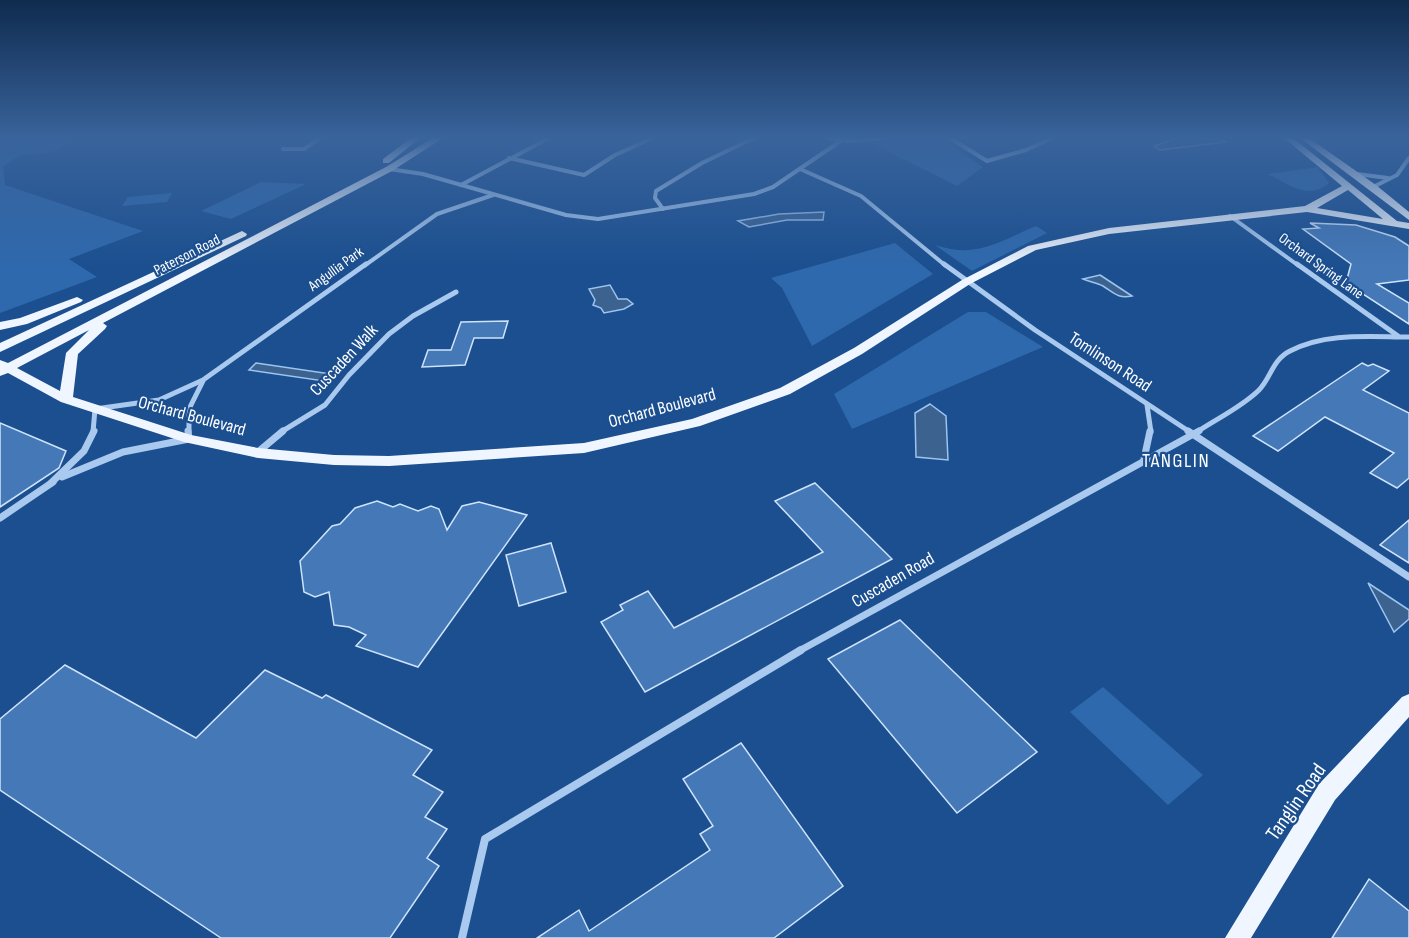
<svg xmlns="http://www.w3.org/2000/svg" width="1409" height="938" font-family="'Sofia Sans Condensed',sans-serif">
  <rect width="100%" height="100%" fill="#1b4f8f"/>
  <g fill="#2e69ad">
    <path d="M 0,138 L 74,138 L 52,153 L 20,155 L 3,167 L 5,185 L 143,231 L 69,259 L 97,277 L 0,313 Z"/>
    <path d="M 910,138 L 941,138 L 983,167 L 957,186 L 873,144 Z"/>
    <path d="M 1318,167 L 1329,183 C 1309,201 1287,184 1268,174 Z"/>
    <path d="M 261,182 L 306,184 L 231,219 L 201,211 Z"/>
    <path d="M 172,193 L 167,202 L 122,206 L 128,197 Z"/>
    <path d="M 1036,226 L 1047,233 L 972,271 L 935,245 C 977,259 998,242 1036,226 Z"/>
    <path d="M 895,243 L 933,274 L 812,346 L 782,288 L 771,278 Z"/>
    <path d="M 968,312 L 986,312 L 1043,347 L 852,429 L 834,394 Z"/>
    <path d="M 1103,687 L 1203,775 L 1168,805 L 1070,712 Z"/>
  </g>
  <g fill="#3c6290" stroke="#9cc4f0" stroke-width="1.5">
    <path d="M 1178,138 L 1218,138 L 1226,142 L 1160,150 L 1154,146 Z"/>
    <path d="M 824,212 L 823,220 L 787,220 L 749,227 L 738,221 L 779,214 Z"/>
    <path d="M 1100,275 L 1132,296 C 1118,299 1114,293 1103,286 C 1097,283 1090,282 1083,279 Z"/>
    <path d="M 610,285 L 618,299 L 627,299 L 633,304 L 624,309 L 604,313 L 601,308 L 593,305 L 595,300 L 589,289 Z"/>
    <path d="M 256,363 L 331,374 L 324,381 L 249,370 Z"/>
    <path d="M 930,404 L 946,416 L 948,460 L 916,457 L 915,413 Z"/>
    <path d="M 1368,583 L 1409,610 L 1409,619 L 1394,632 Z"/>
  </g>
  <g fill="#4478b7" stroke="#cfe3fa" stroke-width="1.5">
    <path d="M 1310,223 L 1356,225 L 1395,237 L 1409,246 L 1409,280 L 1377,284 L 1409,303 L 1409,324 L 1346,283 L 1351,264 L 1303,229 L 1319,228 Z"/>
    <path d="M 508,321 L 503,338 L 474,338 L 465,365 L 422,367 L 428,350 L 451,350 L 461,322 Z"/>
    <path d="M 1362,363 L 1368,366 L 1373,364 L 1389,371 L 1363,390 L 1409,413 L 1409,478 L 1397,488 L 1370,473 L 1394,453 L 1325,417 L 1278,451 L 1253,436 Z"/>
    <path d="M 0,423 L 66,451 L 59,468 L 0,507 Z"/>
    <path d="M 815,483 L 892,559 L 645,692 L 601,622 L 623,610 L 620,605 L 648,591 L 674,628 L 823,552 L 775,501 Z"/>
    <path d="M 377,501 L 393,507 L 400,504 L 418,511 L 431,506 L 439,509 L 447,530 L 462,506 L 479,502 L 527,515 L 418,667 L 356,646 L 366,635 L 349,627 L 334,625 L 329,592 L 315,597 L 304,592 L 300,561 L 332,526 L 340,524 L 355,508 Z"/>
    <path d="M 1409,520 L 1409,563 L 1380,545 Z"/>
    <path d="M 551,543 L 566,592 L 519,606 L 506,555 Z"/>
    <path d="M 900,620 L 1037,752 L 957,813 L 828,659 Z"/>
    <path d="M 65,665 L 196,738 L 265,670 L 322,698 L 326,695 L 432,750 L 413,775 L 443,792 L 425,817 L 447,829 L 427,858 L 439,866 L 390,938 L 221,938 L 0,790 L 0,719 Z"/>
    <path d="M 741,743 L 843,886 L 774,938 L 537,938 L 579,910 L 589,931 L 710,850 L 700,834 L 713,826 L 683,779 Z"/>
    <path d="M 1369,879 L 1409,911 L 1409,938 L 1332,938 Z"/>
  </g>
  <g fill="none" stroke-linecap="round" stroke-linejoin="round">
    <g stroke="#a9c9ee" stroke-width="4">
      <path d="M 827,138 L 850,141 L 888,138"/>
      <path d="M 950,138 L 987,161 L 1026,150 L 1053,138"/>
      <path d="M 283,149 L 304,149 L 320,138"/>
      <path d="M 509,158 L 584,175 L 615,155 L 653,138"/>
      <path d="M 389,169 L 423,174 L 566,215 L 598,219 L 754,194 L 773,187 L 842,140"/>
      <path d="M 800,169 L 861,196 L 946,266"/>
      <path d="M 1357,174 L 1388,178"/>
      <path d="M 461,185 L 549,138"/>
      <path d="M 1373,187 L 1397,175 L 1409,158"/>
      <path d="M 663,209 L 655,198 L 656,191 L 702,163 L 754,138"/>
      <path d="M 1230,216 L 1299,266"/>
      <path d="M 364,266 L 437,214 L 493,195"/>
    </g>
    <g stroke="#a9c9ee" stroke-width="5">
      <path d="M 944,264 L 1035,330 L 1190,432"/>
      <path d="M 1297,264 L 1398,336"/>
      <path d="M 1147,405 L 1151,432"/>
      <path d="M 93,432 L 95,409 L 159,400 L 203,380 L 366,264"/>
      <path d="M 189,432 L 189,409 L 203,381"/>
      <path d="M 281,432 L 325,405 L 349,375 L 389,334 L 413,316 L 456,292"/>
      <path d="M 1197,432 C 1216,419 1242,407 1259,390 C 1271,378 1272,360 1290,351 C 1326,332 1370,337 1409,337"/>
    </g>
    <g stroke="#a9c9ee" stroke-width="7">
      <path d="M 1188,431 L 1409,577"/>
      <path d="M 258,452 L 283,431"/>
      <path d="M 1144,459 L 1150,431"/>
      <path d="M 62,477 L 123,452 L 189,439 L 188,431"/>
      <path d="M 51,483 L 84,451 L 94,431"/>
      <path d="M 0,518 L 53,482"/>
      <path d="M 799,651 L 1199,431"/>
    </g>
    <path stroke="#a9c9ee" stroke-width="8" d="M 462,938 L 485,839 L 801,650"/>
    <g fill="#f0f6ff" fill-rule="evenodd">
      <path d="M 411,138 L 420,138 L 389,163 L 383,163 L 383,159 Z"/>
      <path d="M 433,138 L 443,138 L 392,171 L 103,323 L 107,326 L 105,329 L 78,354 L 73,397 L 191,435 L 258,448 L 334,455 L 389,456 L 584,443 L 692,419 L 780,388 L 854,348 L 962,280 L 1028,246 L 1109,228 L 1305,206 L 1342,186 L 1284,138 L 1293,138 L 1397,221 L 1409,223 L 1409,229 L 1307,212 L 1109,234 L 1036,250 L 970,284 L 862,354 L 790,394 L 700,426 L 584,453 L 389,466 L 334,465 L 258,458 L 184,442 L 61,402 L 8,373 L 0,376 L 0,360 L 8,363 L 386,167 ZM 1348,190 L 1383,219 L 1317,208 ZM 89,330 L 66,353 L 60,391 L 17,368 Z"/>
      <path d="M 1300,138 L 1309,138 L 1376,185 L 1409,212 L 1409,220 Z"/>
      <path d="M 242,231 L 247,234 L 246,236 L 0,352 L 0,343 Z"/>
      <path d="M 77,297 L 83,300 L 81,302 L 27,324 L 0,330 L 0,322 L 20,318 Z"/>
      <path d="M 1409,694 L 1409,717 L 1335,800 L 1251,938 L 1225,938 L 1319,784 L 1402,697 Z"/>
    </g>
  </g>
  <linearGradient id="sky" x2="0" y2="1"><stop stop-color="#0f2b4f"/><stop offset="0.51" stop-color="#39639b"/><stop offset="1" stop-color="#39639b" stop-opacity="0"/></linearGradient>
  <rect width="1409" height="269" fill="url(#sky)"/>
  <g text-anchor="middle" dominant-baseline="central" stroke-width="4.5" stroke-linejoin="round" paint-order="stroke">
    <g font-size="15" fill="#fff" stroke="#1b4f8f">
      <text transform="translate(187 255) rotate(-27)">Paterson Road</text>
      <text transform="translate(1321 266) rotate(36)">Orchard Spring Lane</text>
      <text transform="translate(336 269) rotate(-36)">Angullia Park</text>
    </g>
    <g font-size="18" fill="#fff" stroke="#1b4f8f">
      <text transform="translate(344 360) rotate(-47)">Cuscaden Walk</text>
      <text transform="translate(1110 362) rotate(33)">Tomlinson Road</text>
      <text transform="translate(662 408) rotate(-15)">Orchard Boulevard</text>
      <text transform="translate(192 416) rotate(15)">Orchard Boulevard</text>
      <text transform="translate(893 580) rotate(-30)">Cuscaden Road</text>
    </g>
    <g font-size="20" letter-spacing="1.5" fill="#fff" stroke="#1b4f8f">
      <text x="1176" y="461">TANGLIN</text>
    </g>
    <g font-size="21" fill="#fff" stroke="#1b4f8f">
      <text transform="translate(1296 802) rotate(-55)">Tanglin Road</text>
    </g>
  </g>
</svg>
